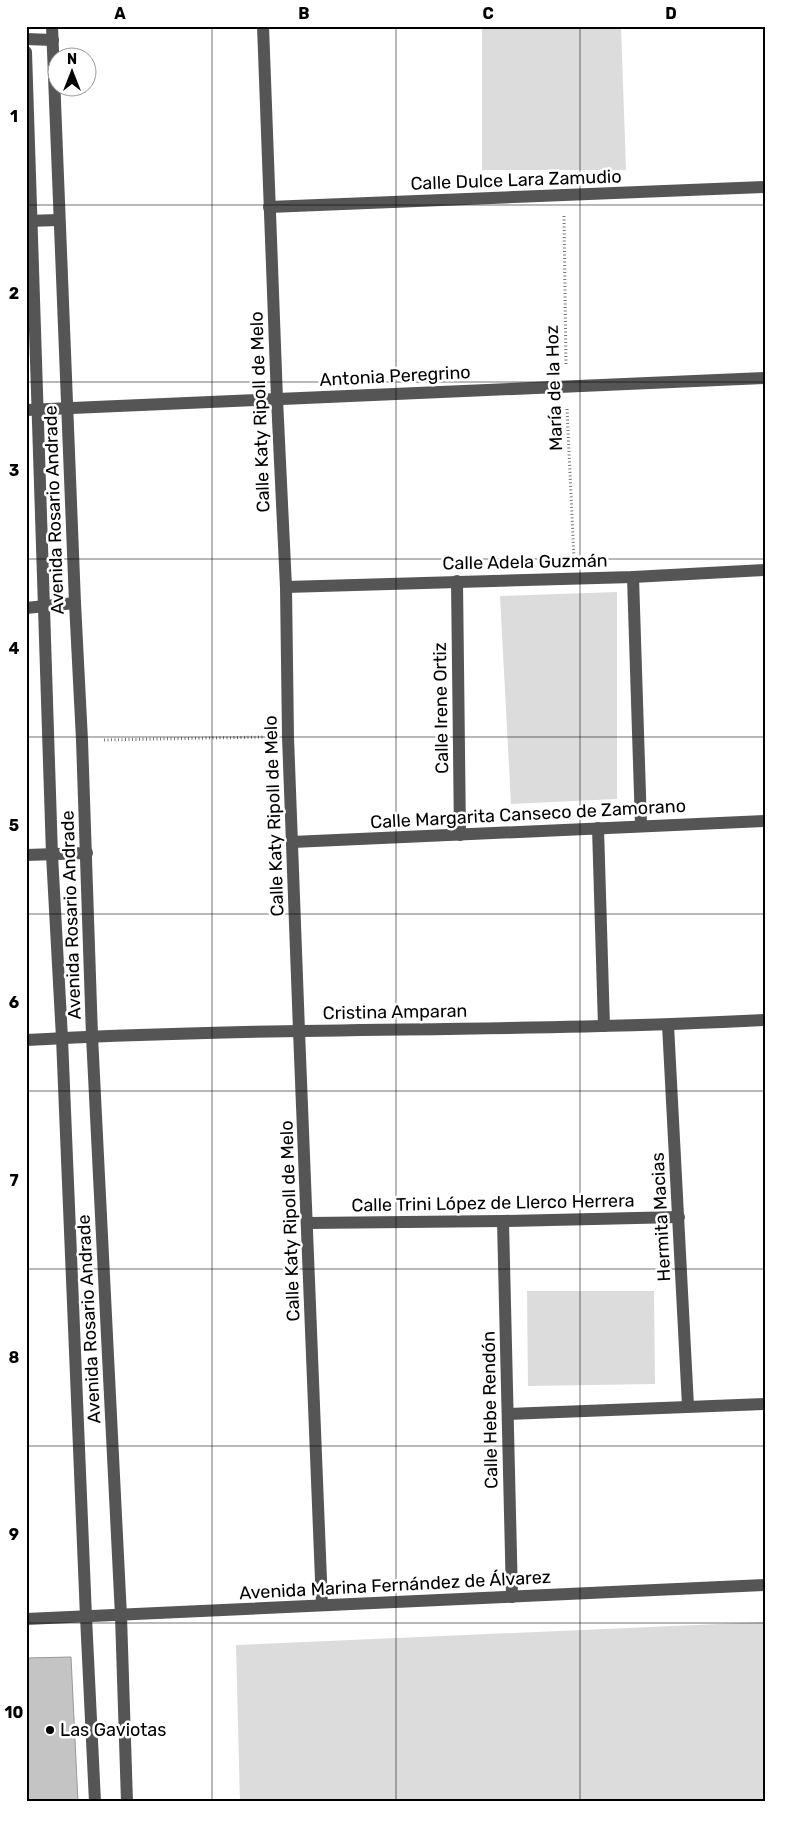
<svg xmlns="http://www.w3.org/2000/svg" width="791" height="1828" font-family="Rubik,sans-serif">
  <rect width="100%" height="100%" fill="#fff"/>
  <g fill="#dcdcdc">
    <path d="M 482,27 L 621,27 L 626,170 L 482,170 Z"/>
    <path d="M 617,592 L 617,799 L 511,804 L 500,596 Z"/>
    <path d="M 527,1291 L 654,1291 L 655,1384 L 528,1386 Z"/>
    <path d="M 765,1622 L 765,1802 L 240,1802 L 236,1645 Z"/>
  </g>
  <path fill="#c4c4c4" stroke="#999" d="M 71,1657 L 78,1802 L 26,1802 L 26,1658 Z"/>
  <g fill="none" stroke-linecap="round" stroke-linejoin="round">
    <g stroke="#777" stroke-width="3" stroke-dasharray="1 2.5" stroke-linecap="butt">
      <path d="M 564,216 L 566,365"/>
      <path d="M 567,409 L 574,558"/>
      <path d="M 104,740 L 265,737"/>
    </g>
    <g stroke="#555" stroke-width="12">
      <path d="M 52,26 L 75,603 L 82,740 L 92,1036 L 121,1616 L 127,1802"/>
      <path d="M 263,26 L 277,399 L 286,587 L 288,737 L 299,1031 L 322,1605"/>
      <path d="M 26,39 L 53,40"/>
      <path d="M 26,52 L 52,855 L 62,1038 L 86,1617 L 95,1802"/>
      <path d="M 269,207 L 765,187"/>
      <path d="M 26,221 L 59,220"/>
      <path d="M 26,410 L 765,378"/>
      <path d="M 633,577 L 641,825"/>
      <path d="M 457,581 L 460,835"/>
      <path d="M 286,587 L 633,577 L 765,570"/>
      <path d="M 26,608 L 75,603"/>
      <path d="M 598,828 L 604,1026"/>
      <path d="M 292,842 L 765,821"/>
      <path d="M 26,855 L 87,853"/>
      <path d="M 668,1025 L 688,1406"/>
      <path d="M 26,1040 C 272,1026 519,1033 765,1020"/>
      <path d="M 503,1221 L 512,1597"/>
      <path d="M 307,1223 L 503,1221 L 679,1217"/>
      <path d="M 508,1414 L 765,1404"/>
      <path d="M 26,1619 L 765,1585"/>
    </g>
  </g>
  <path fill="none" stroke="#000" stroke-width="1" stroke-opacity="0.55" d="M 212,26 L 212,1802M 396,26 L 396,1802M 580,26 L 580,1802M 26,205 L 765,205M 26,382 L 765,382M 26,559 L 765,559M 26,737 L 765,737M 26,914 L 765,914M 26,1091 L 765,1091M 26,1269 L 765,1269M 26,1446 L 765,1446M 26,1623 L 765,1623"/>
  <circle fill="#000" stroke="#fff" stroke-width="2" cx="50" cy="1730" r="5"/>
  <g text-anchor="middle" dominant-baseline="central" stroke-width="5" stroke-linejoin="round" paint-order="stroke">
    <g font-size="18" fill="#000" stroke="#fff">
      <text transform="translate(516 180) rotate(-2)">Calle Dulce Lara Zamudio</text>
      <text transform="translate(395 376) rotate(-3)">Antonia Peregrino</text>
      <text transform="translate(554 388) rotate(-92)">María de la Hoz</text>
      <text transform="translate(260 412) rotate(-92)">Calle Katy Ripoll de Melo</text>
      <text transform="translate(54 510) rotate(-92)">Avenida Rosario Andrade</text>
      <text transform="translate(525 562) rotate(-1)">Calle Adela Guzmán</text>
      <text transform="translate(441 708) rotate(-91)">Calle Irene Ortiz</text>
      <text transform="translate(528 814) rotate(-3)">Calle Margarita Canseco de Zamorano</text>
      <text transform="translate(274 816) rotate(-92)">Calle Katy Ripoll de Melo</text>
      <text transform="translate(71 915) rotate(-92)">Avenida Rosario Andrade</text>
      <text transform="translate(395 1012) rotate(-1)">Cristina Amparan</text>
      <text transform="translate(493 1203) rotate(-1)">Calle Trini López de Llerco Herrera</text>
      <text transform="translate(661 1217) rotate(-93)">Hermita Macias</text>
      <text transform="translate(290 1221) rotate(-92)">Calle Katy Ripoll de Melo</text>
      <text transform="translate(89 1319) rotate(-93)">Avenida Rosario Andrade</text>
      <text transform="translate(490 1410) rotate(-91)">Calle Hebe Rendón</text>
      <text transform="translate(395 1585) rotate(-3)">Avenida Marina Fernández de Álvarez</text>
    </g>
    <g font-size="18" fill="#000" stroke="#fff" text-anchor="start">
      <text x="60" y="1730">Las Gaviotas</text>
    </g>
  </g>
  <rect width="791" height="1828" fill="none" stroke="#ffffff" stroke-width="55"/>
  <g transform="translate(72 72)"><circle r="24" fill="#ffffff" stroke="#999999"/>
  <path d="M0-4L9 19L0 12L-9 19Z" fill="#000000"/>
  <text y="-8" font-size="14" font-weight="bold" text-anchor="middle" fill="#000000">N</text>
  </g>
  <rect x="28" y="28" width="736" height="1772" fill="none" stroke="#000" stroke-width="2"/>
  <g font-size="16" text-anchor="middle" font-weight="bold" fill="#000">
    <text x="120" y="19">A</text>
    <text x="304" y="19">B</text>
    <text x="488" y="19">C</text>
    <text x="671" y="19">D</text>
    <text x="14" y="122">1</text>
    <text x="14" y="299">2</text>
    <text x="14" y="476">3</text>
    <text x="14" y="654">4</text>
    <text x="14" y="831">5</text>
    <text x="14" y="1008">6</text>
    <text x="14" y="1186">7</text>
    <text x="14" y="1363">8</text>
    <text x="14" y="1540">9</text>
    <text x="14" y="1718">10</text>
  </g>
</svg>
